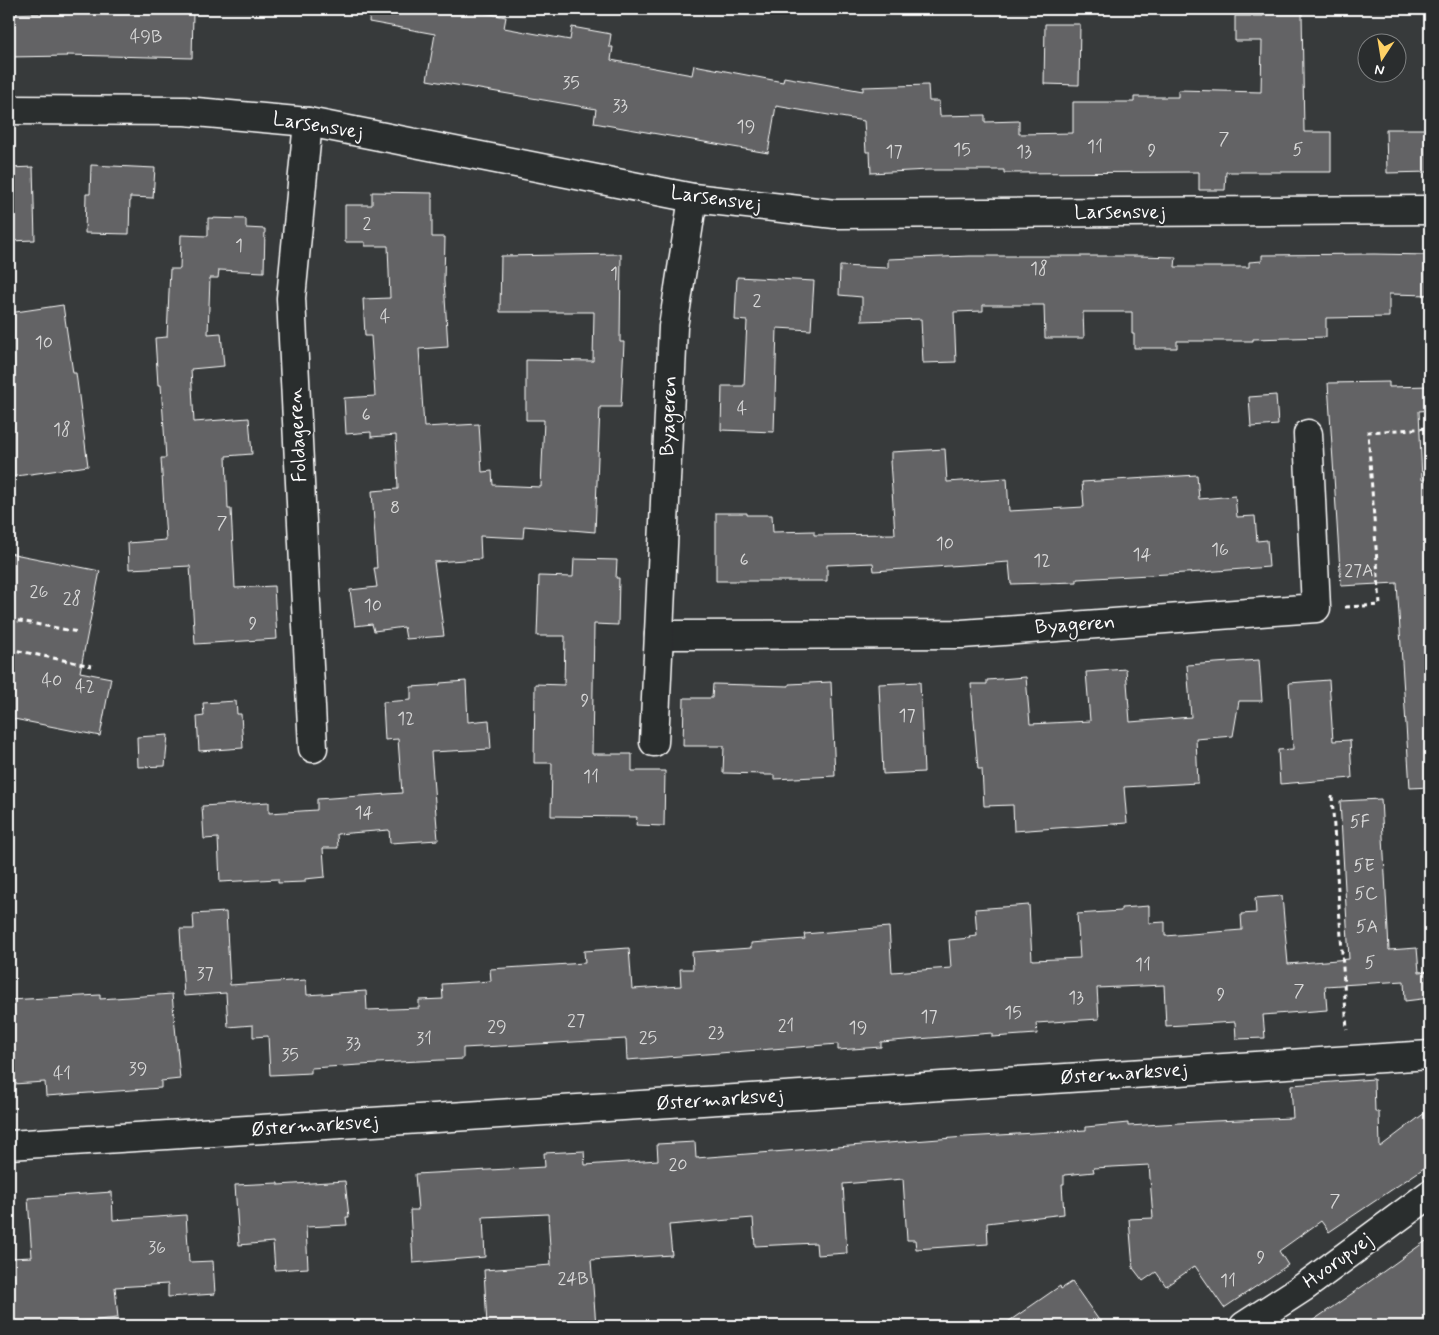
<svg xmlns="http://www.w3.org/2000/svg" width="1439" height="1335" font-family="Mynerve,sans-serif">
  <rect width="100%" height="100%" fill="#373a3b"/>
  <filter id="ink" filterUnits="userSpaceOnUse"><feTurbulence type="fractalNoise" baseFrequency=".02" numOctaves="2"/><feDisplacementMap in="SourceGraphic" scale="10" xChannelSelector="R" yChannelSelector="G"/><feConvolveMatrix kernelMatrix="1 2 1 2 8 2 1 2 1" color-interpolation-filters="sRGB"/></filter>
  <g filter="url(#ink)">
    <g fill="#636465" stroke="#fff">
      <path d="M 39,9 L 79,9 L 114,11 L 114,9 L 142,9 L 142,12 L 193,13 L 192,58 L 67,55 L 68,56 L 9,57 L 9,14 L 39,13 Z"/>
      <path d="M 370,9 L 486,9 L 485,13 L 506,17 L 504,28 L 570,40 L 572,27 L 611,34 L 609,47 L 613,47 L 611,60 L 692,75 L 694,65 L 783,82 L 784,77 L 863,91 L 863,87 L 928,85 L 929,101 L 939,101 L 940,116 L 985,115 L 985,122 L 1019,121 L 1019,134 L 1073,133 L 1073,102 L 1134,102 L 1134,97 L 1178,97 L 1178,90 L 1261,92 L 1262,41 L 1235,41 L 1235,16 L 1263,16 L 1263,12 L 1302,13 L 1304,132 L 1331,132 L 1331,172 L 1226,172 L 1225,190 L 1199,190 L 1199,172 L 1004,173 L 1004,170 L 928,170 L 871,173 L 870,152 L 866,152 L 864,121 L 776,106 L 768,153 L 594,123 L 596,109 L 427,80 L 435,34 L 369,22 Z"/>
      <path d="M 1045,24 L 1080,24 L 1079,85 L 1044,84 Z"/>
      <path d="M 1386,129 L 1430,129 L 1430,172 L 1387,173 Z"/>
      <path d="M 91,165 L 155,168 L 153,198 L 130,197 L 129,234 L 85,233 L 86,194 L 90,194 Z"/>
      <path d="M 33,167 L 35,240 L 9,241 L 9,168 Z"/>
      <path d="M 372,192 L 432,193 L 432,237 L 445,237 L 444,281 L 448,347 L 419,349 L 424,427 L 479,424 L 482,472 L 492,471 L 493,485 L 541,487 L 544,420 L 526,420 L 526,360 L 593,361 L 594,312 L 500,312 L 501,256 L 621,254 L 620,342 L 624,342 L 621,407 L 600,407 L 595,532 L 524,526 L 523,538 L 480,536 L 481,559 L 434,562 L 444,636 L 406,639 L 404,627 L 374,631 L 372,624 L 355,626 L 350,590 L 377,587 L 374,568 L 377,568 L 372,491 L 398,489 L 396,435 L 371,437 L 371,432 L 346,434 L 344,398 L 375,396 L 371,336 L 365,336 L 363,299 L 390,298 L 388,246 L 365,246 L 365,242 L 345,242 L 345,205 L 372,205 Z"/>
      <path d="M 208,218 L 246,219 L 246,228 L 265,229 L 264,272 L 219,270 L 218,278 L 210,278 L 208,334 L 221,333 L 224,366 L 191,369 L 194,422 L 249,418 L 252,454 L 226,456 L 228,509 L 231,509 L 235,588 L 274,586 L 277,639 L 195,644 L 190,566 L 129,569 L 128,543 L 166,540 L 161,458 L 166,458 L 161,385 L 158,385 L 155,338 L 167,337 L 170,269 L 180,269 L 181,235 L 208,236 Z"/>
      <path d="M 1374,254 L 1430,255 L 1430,295 L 1389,294 L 1389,317 L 1326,318 L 1326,337 L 1253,339 L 1253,341 L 1177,341 L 1177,348 L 1134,348 L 1134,334 L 1132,334 L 1132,312 L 1083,312 L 1084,338 L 1045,338 L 1044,305 L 983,305 L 983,311 L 954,312 L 956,362 L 923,363 L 921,319 L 862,321 L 862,297 L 839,295 L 840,266 L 888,268 L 888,259 L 970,256 L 1139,256 L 1176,257 L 1175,267 L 1249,267 L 1249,262 L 1262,261 L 1262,255 Z"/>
      <path d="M 737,277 L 814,281 L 811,330 L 777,328 L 774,432 L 721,430 L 722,386 L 744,386 L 747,321 L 735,320 Z"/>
      <path d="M 63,305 L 73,373 L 76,373 L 88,466 L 9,477 L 9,313 Z"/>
      <path d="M 1389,382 L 1389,387 L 1430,386 L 1430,410 L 1419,411 L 1422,480 L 1430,480 L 1430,787 L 1410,788 L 1397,583 L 1341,586 L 1328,383 Z"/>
      <path d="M 1276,395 L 1278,425 L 1251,427 L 1249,397 Z"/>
      <path d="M 945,449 L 947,482 L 1007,478 L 1009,511 L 1084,507 L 1082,482 L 1197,475 L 1199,499 L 1235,496 L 1237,517 L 1255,516 L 1257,541 L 1267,540 L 1269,567 L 1203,572 L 1077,579 L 1077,582 L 1011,584 L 1009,562 L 874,571 L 873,563 L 827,565 L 827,581 L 716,581 L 716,513 L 747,513 L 747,515 L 772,515 L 773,532 L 814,531 L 814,535 L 895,534 L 890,461 L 891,461 L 891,452 Z"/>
      <path d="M 9,553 L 100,571 L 80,672 L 111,678 L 100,736 L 9,718 Z"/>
      <path d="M 574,559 L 617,560 L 616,578 L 619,578 L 618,625 L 594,624 L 592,754 L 632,754 L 632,771 L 665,771 L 664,826 L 636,825 L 637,817 L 551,816 L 552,763 L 534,763 L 535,684 L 564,685 L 565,636 L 537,636 L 539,576 L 573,577 Z"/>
      <path d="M 1259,660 L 1262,701 L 1239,701 L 1233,736 L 1196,739 L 1198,783 L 1124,787 L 1127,823 L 1014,831 L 1013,805 L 984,806 L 982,769 L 978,769 L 971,684 L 987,684 L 987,680 L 1026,677 L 1030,724 L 1090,721 L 1086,672 L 1126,669 L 1130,722 L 1191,717 L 1187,665 Z"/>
      <path d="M 1329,680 L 1333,741 L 1350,740 L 1352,778 L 1280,784 L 1278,750 L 1293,749 L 1289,683 Z"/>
      <path d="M 466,681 L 468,722 L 489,720 L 491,749 L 431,752 L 438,840 L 390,843 L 389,830 L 337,834 L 338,848 L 323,848 L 325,877 L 305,879 L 305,882 L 278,883 L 278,879 L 220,882 L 218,838 L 204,839 L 202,806 L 269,802 L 269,813 L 317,810 L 317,799 L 402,793 L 398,739 L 385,740 L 383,702 L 411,700 L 411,687 L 440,685 L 440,683 Z"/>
      <path d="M 831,682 L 835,776 L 774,779 L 774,775 L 764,775 L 764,774 L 723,773 L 724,746 L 683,746 L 684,698 L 712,698 L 713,684 L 789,686 L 789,684 Z"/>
      <path d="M 920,682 L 924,772 L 883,774 L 879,684 Z"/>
      <path d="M 236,701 L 237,714 L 241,714 L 243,748 L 199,751 L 197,717 L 204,716 L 203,703 Z"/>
      <path d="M 168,735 L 165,766 L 138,767 L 137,737 Z"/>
      <path d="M 1381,799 L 1389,950 L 1417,948 L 1419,972 L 1430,971 L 1430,998 L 1405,1001 L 1404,981 L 1325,986 L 1327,1010 L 1263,1015 L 1265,1038 L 1236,1039 L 1235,1022 L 1166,1026 L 1164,985 L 1097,988 L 1099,1019 L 1036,1023 L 1037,1034 L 992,1037 L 992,1033 L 881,1042 L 881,1047 L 838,1050 L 838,1044 L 627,1060 L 626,1039 L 556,1043 L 463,1048 L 463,1059 L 377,1063 L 377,1064 L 311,1068 L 311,1073 L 270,1075 L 268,1036 L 253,1037 L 253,1025 L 228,1027 L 226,993 L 184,996 L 180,929 L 194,929 L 193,914 L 226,912 L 230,985 L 306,980 L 307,995 L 366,991 L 367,1010 L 419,1008 L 419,1000 L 443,999 L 442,984 L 491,981 L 490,969 L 585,963 L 584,951 L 629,948 L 632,989 L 681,986 L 680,969 L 693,969 L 692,952 L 751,948 L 751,943 L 805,939 L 804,934 L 889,927 L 892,972 L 951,968 L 949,940 L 970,938 L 969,937 L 977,936 L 975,909 L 1029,905 L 1032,960 L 1080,958 L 1077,914 L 1121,911 L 1121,908 L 1149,906 L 1149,923 L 1165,922 L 1165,936 L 1242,930 L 1241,914 L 1256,913 L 1255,898 L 1282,896 L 1288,964 L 1349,959 L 1340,801 Z"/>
      <path d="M 172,994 L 180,1079 L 161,1081 L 161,1088 L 46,1096 L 45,1082 L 13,1084 L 12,1069 L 9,1069 L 9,1000 L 100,995 L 100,999 Z"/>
      <path d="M 1374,1079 L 1375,1112 L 1379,1112 L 1380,1147 L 1430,1109 L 1430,1164 L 1329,1232 L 1321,1221 L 1279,1251 L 1288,1265 L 1224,1308 L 1195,1266 L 1166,1286 L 1156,1272 L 1143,1281 L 1133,1268 L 1129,1219 L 1153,1218 L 1149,1165 L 1093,1168 L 1094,1172 L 1064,1175 L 1064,1184 L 1062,1184 L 1064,1214 L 987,1223 L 988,1244 L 916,1249 L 915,1240 L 907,1240 L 903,1179 L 843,1184 L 847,1253 L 817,1255 L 816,1243 L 755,1246 L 753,1218 L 669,1225 L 672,1255 L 591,1260 L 596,1326 L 487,1326 L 484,1270 L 551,1265 L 548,1214 L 483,1217 L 485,1257 L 413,1263 L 410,1210 L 418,1210 L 415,1174 L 545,1167 L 544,1153 L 584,1151 L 585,1165 L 658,1160 L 657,1144 L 695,1142 L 696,1158 L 965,1137 L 1086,1130 L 1086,1127 L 1128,1123 L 1128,1126 L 1214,1121 L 1293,1118 L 1291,1085 Z"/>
      <path d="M 345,1181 L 349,1217 L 346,1217 L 347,1225 L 306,1227 L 308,1268 L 275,1270 L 273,1242 L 239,1245 L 235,1185 L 278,1183 L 278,1185 Z"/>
      <path d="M 112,1192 L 113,1220 L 186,1215 L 189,1262 L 213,1261 L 215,1294 L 168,1297 L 168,1284 L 115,1287 L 118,1318 L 43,1325 L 43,1324 L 9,1325 L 9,1258 L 32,1257 L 28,1198 Z"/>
      <path d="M 1430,1238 L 1430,1326 L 1305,1326 L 1373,1279 Z"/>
      <path d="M 1072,1282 L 1103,1326 L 1002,1326 L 1060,1286 L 1061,1289 Z"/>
    </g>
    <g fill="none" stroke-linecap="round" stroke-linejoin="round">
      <g stroke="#fff" stroke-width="31">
        <g id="minor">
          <path d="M 9,110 L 185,111 L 308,122 L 693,198 L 835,214 L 1430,210"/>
          <path d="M 308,122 L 291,298 L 313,748"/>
          <path d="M 659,635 L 962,634 L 1316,608 L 1308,434"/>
          <path d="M 654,742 L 673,327 L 693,198"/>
          <path d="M 9,1145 L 1430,1055"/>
          <path d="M 1244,1326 L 1304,1287 L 1430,1194"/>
        </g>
      </g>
      <g stroke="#fff" stroke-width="3" stroke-dasharray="5 4" stroke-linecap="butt">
        <path d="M 1345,607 L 1380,605 L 1368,432 L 1430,428"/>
        <path d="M 9,619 L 78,632"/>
        <path d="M 9,649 L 92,666"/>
        <path d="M 1332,796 L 1347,1030"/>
      </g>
      <use href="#minor" stroke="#2a2d2e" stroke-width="28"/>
    </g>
  </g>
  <g text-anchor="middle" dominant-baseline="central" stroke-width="4" stroke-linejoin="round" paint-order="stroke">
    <g font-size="18" fill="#d8d8d8">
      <text x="146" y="37">49B</text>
      <text x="571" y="83">35</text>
      <text x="620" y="106">33</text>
      <text x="746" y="127">19</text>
      <text x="1224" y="139">7</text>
      <text x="1095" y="147">11</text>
      <text x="962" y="150">15</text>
      <text x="1298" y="150">5</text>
      <text x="1152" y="151">9</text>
      <text x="894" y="152">17</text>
      <text x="1024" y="152">13</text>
      <text x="367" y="224">2</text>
      <text x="239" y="246">1</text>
      <text x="1039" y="269">18</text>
      <text x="614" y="274">1</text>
      <text x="757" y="301">2</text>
      <text x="385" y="317">4</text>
      <text x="44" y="343">10</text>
      <text x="742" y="409">4</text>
      <text x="366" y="415">6</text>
      <text x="62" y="430">18</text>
      <text x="395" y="508">8</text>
      <text x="222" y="523">7</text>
      <text x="945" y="544">10</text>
      <text x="1220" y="550">16</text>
      <text x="1142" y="555">14</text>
      <text x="744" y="560">6</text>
      <text x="1042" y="561">12</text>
      <text x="1359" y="571">27A</text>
      <text x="39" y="592">26</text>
      <text x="72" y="599">28</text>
      <text x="373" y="606">10</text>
      <text x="253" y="624">9</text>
      <text x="52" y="681">40</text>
      <text x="85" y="687">42</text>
      <text x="585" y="701">9</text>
      <text x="907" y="716">17</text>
      <text x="406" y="719">12</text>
      <text x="591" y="777">11</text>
      <text x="364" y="813">14</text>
      <text x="1360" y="822">5F</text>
      <text x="1364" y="866">5E</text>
      <text x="1366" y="894">5C</text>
      <text x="1367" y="927">5A</text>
      <text x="1370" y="963">5</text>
      <text x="1143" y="965">11</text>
      <text x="205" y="974">37</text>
      <text x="1299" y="991">7</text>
      <text x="1221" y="995">9</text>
      <text x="1076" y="998">13</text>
      <text x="1013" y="1013">15</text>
      <text x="929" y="1017">17</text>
      <text x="576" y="1021">27</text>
      <text x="786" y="1026">21</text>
      <text x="497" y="1027">29</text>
      <text x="858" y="1028">19</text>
      <text x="716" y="1033">23</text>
      <text x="648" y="1038">25</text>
      <text x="424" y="1039">31</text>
      <text x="353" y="1044">33</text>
      <text x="290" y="1055">35</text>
      <text x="138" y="1069">39</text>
      <text x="62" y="1074">41</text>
      <text x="678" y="1165">20</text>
      <text x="1335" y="1201">7</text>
      <text x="157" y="1248">36</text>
      <text x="1261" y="1258">9</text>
      <text x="573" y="1279">24B</text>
      <text x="1228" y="1281">11</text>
    </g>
    <g font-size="20" fill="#fff" stroke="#2a2d2e">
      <text transform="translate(318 126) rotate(9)">Larsensvej</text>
      <text transform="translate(716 199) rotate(8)">Larsensvej</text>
      <text x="1120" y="212">Larsensvej</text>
      <text transform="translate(669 416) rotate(-88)">Byageren</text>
      <text transform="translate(298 435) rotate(-93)">Foldageren</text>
      <text transform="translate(1075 625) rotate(-4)">Byageren</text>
      <text transform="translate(1124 1074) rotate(-4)">Østermarksvej</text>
      <text transform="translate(720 1100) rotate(-4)">Østermarksvej</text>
      <text transform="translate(315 1126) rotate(-4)">Østermarksvej</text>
      <text transform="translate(1338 1261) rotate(-36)">Hvorupvej</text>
    </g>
  </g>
  <rect width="1439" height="1335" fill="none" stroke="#2a2d2e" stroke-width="30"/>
  <rect x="15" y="15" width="1409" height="1305" fill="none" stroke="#fff" stroke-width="2" filter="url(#ink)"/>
  <g transform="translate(1382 58) rotate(192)"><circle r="24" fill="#2a2d2e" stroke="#7f8182"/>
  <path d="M0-4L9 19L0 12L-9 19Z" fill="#ffd166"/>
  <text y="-8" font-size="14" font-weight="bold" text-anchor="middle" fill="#ffffff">N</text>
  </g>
</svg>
